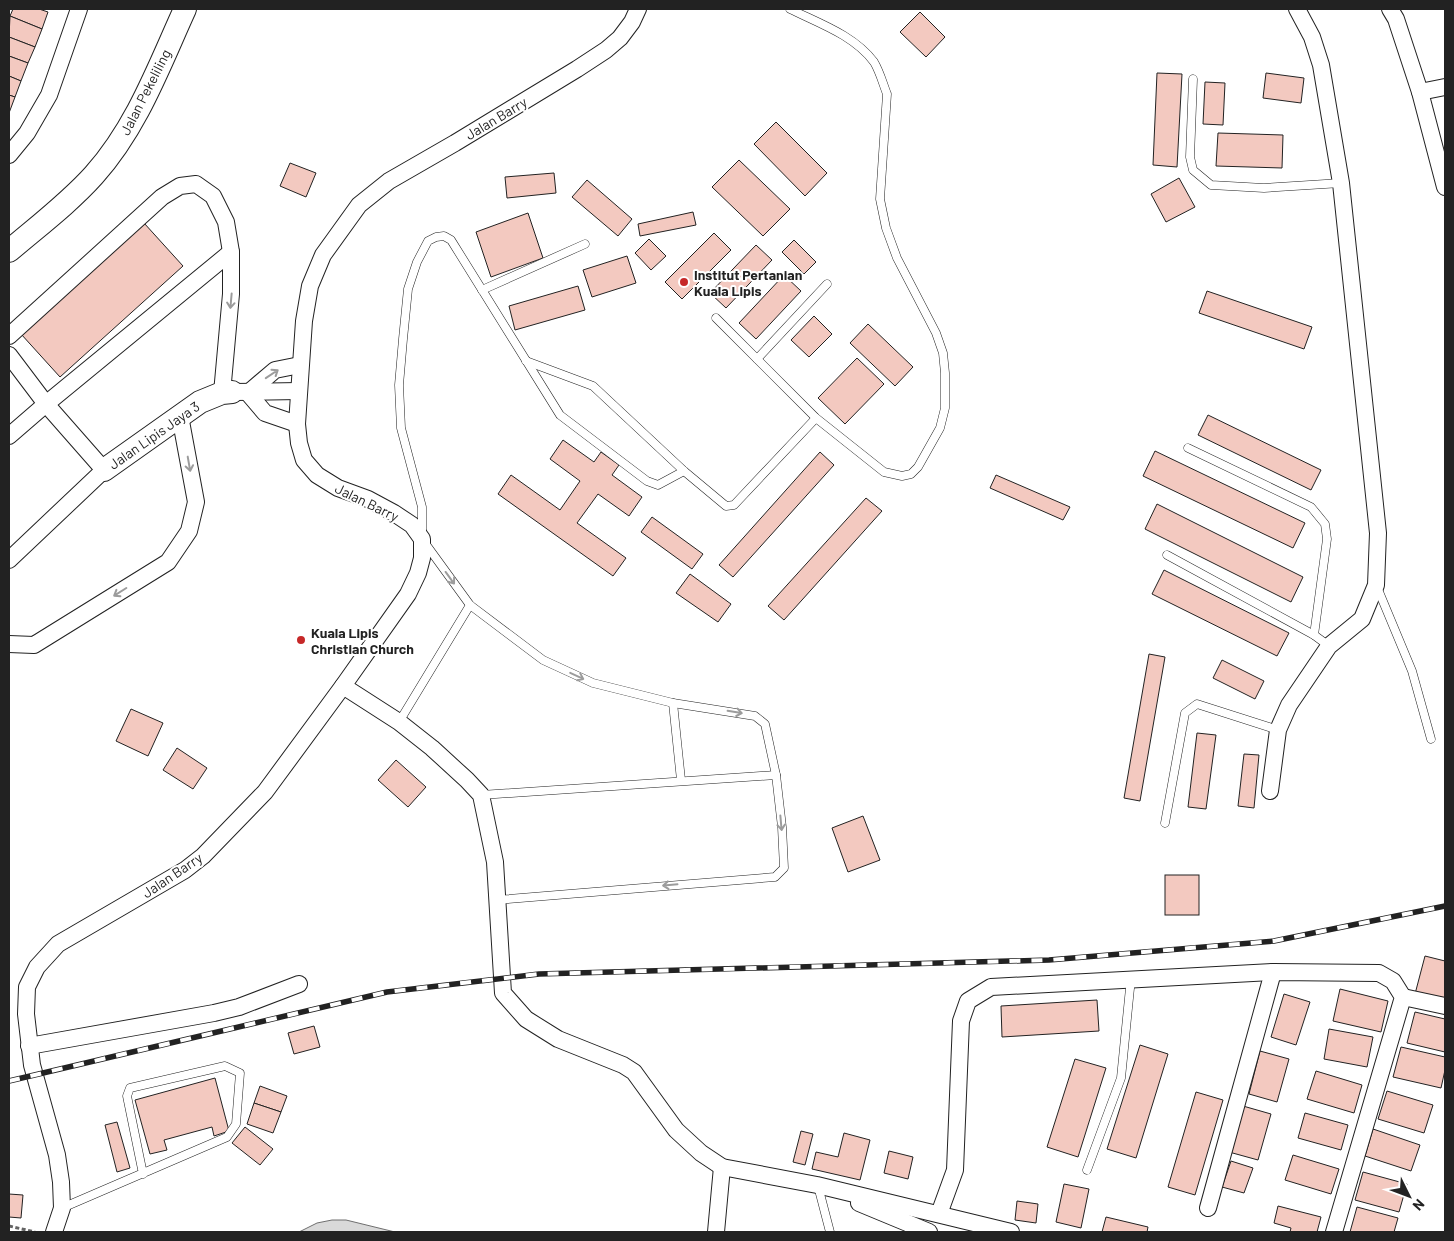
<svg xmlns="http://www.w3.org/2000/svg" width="1454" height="1241" font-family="Barlow,sans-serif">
  <rect width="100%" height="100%" fill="#fff"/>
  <path fill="#d9d9d9" stroke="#6f6f6f" d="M 332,1220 L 346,1220 L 395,1232 L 299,1232 L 317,1223 Z"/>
  <g fill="#f3c9c0" stroke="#222">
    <path d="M 13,9 L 39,9 L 48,12 L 42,29 L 10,16 Z"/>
    <path d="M 920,12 L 945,37 L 926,57 L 900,32 Z"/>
    <path d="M 10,16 L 42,29 L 35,47 L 9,37 Z"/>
    <path d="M 9,37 L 35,47 L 28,63 L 9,56 Z"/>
    <path d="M 9,56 L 28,63 L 21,81 L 9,76 Z"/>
    <path d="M 1157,73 L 1182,74 L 1177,167 L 1153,165 Z"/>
    <path d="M 1266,73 L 1304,78 L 1301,103 L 1263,98 Z"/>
    <path d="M 9,76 L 21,81 L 15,97 L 9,95 Z"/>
    <path d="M 1205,82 L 1225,83 L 1223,125 L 1203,124 Z"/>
    <path d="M 9,95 L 15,97 L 9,113 Z"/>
    <path d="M 776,122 L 827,173 L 805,196 L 754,144 Z"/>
    <path d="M 1218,133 L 1283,135 L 1282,168 L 1216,166 Z"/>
    <path d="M 739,160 L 790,209 L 763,236 L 712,187 Z"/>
    <path d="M 290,163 L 316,173 L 306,197 L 280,186 Z"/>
    <path d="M 554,173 L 556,193 L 507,198 L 505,177 Z"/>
    <path d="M 1179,178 L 1195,207 L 1166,222 L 1151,194 Z"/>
    <path d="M 587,180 L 632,219 L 618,236 L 572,197 Z"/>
    <path d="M 693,212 L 696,225 L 640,236 L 638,224 Z"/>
    <path d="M 528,213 L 543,258 L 491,277 L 476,232 Z"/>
    <path d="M 144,223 L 183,266 L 60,377 L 21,334 Z"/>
    <path d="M 714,233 L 731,250 L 682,299 L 665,282 Z"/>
    <path d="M 649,239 L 666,256 L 651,270 L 635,253 Z"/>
    <path d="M 794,240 L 816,262 L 804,274 L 782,252 Z"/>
    <path d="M 756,245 L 772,260 L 726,308 L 710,293 Z"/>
    <path d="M 627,256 L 636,283 L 592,297 L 583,270 Z"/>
    <path d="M 784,275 L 801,291 L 756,339 L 739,323 Z"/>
    <path d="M 578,286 L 585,310 L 515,330 L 509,306 Z"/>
    <path d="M 1207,291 L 1312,327 L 1304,349 L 1199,313 Z"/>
    <path d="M 814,316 L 832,334 L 809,357 L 791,340 Z"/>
    <path d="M 868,324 L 913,367 L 895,386 L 850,343 Z"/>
    <path d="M 857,358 L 884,384 L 845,424 L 818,398 Z"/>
    <path d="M 1208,415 L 1321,470 L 1311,490 L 1198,435 Z"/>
    <path d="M 563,440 L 594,462 L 601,452 L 619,465 L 612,475 L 642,497 L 629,516 L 598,494 L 577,523 L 626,558 L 613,576 L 498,494 L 511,475 L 560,510 L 580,481 L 550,459 Z"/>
    <path d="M 1155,451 L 1305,523 L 1293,548 L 1143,476 Z"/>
    <path d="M 820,452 L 834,465 L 733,577 L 719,565 Z"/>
    <path d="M 996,475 L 1070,507 L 1063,520 L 990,488 Z"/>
    <path d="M 866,498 L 882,511 L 784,620 L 768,606 Z"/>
    <path d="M 1157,504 L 1303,577 L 1291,602 L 1145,529 Z"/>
    <path d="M 652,517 L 703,554 L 692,569 L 641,532 Z"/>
    <path d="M 1164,570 L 1289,633 L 1277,656 L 1152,594 Z"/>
    <path d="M 690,574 L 731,604 L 718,622 L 676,593 Z"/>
    <path d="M 1149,654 L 1165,657 L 1140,801 L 1124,798 Z"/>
    <path d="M 1222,660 L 1264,681 L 1255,699 L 1213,678 Z"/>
    <path d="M 131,709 L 163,723 L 148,756 L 116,741 Z"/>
    <path d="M 1197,733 L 1216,735 L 1206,809 L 1188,807 Z"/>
    <path d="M 177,748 L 207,768 L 193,789 L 163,770 Z"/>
    <path d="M 1244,754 L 1259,755 L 1254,808 L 1238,806 Z"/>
    <path d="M 396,760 L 426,787 L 408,807 L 378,780 Z"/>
    <path d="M 863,816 L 880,860 L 848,872 L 832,828 Z"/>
    <rect x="1165" y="875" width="34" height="40"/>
    <path d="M 1425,956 L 1445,961 L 1445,1002 L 1415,994 Z"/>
    <path d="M 1340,989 L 1388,1001 L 1381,1032 L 1333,1021 Z"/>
    <path d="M 1284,994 L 1310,1002 L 1296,1045 L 1271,1037 Z"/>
    <path d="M 1097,1000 L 1099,1031 L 1002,1037 L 1001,1006 Z"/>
    <path d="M 1415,1012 L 1445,1019 L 1445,1052 L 1407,1043 Z"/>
    <path d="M 314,1026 L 320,1047 L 294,1054 L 288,1033 Z"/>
    <path d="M 1329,1029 L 1373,1037 L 1367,1067 L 1324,1059 Z"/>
    <path d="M 1140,1045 L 1168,1054 L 1136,1158 L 1107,1149 Z"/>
    <path d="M 1401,1047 L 1445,1057 L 1445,1070 L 1441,1088 L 1393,1077 Z"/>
    <path d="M 1260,1051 L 1289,1059 L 1277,1102 L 1249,1094 Z"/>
    <path d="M 1075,1059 L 1106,1068 L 1078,1157 L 1047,1147 Z"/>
    <path d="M 1316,1071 L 1362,1085 L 1354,1113 L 1307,1099 Z"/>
    <path d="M 215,1078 L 229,1131 L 214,1136 L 212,1127 L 164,1140 L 167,1150 L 150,1154 L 135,1100 Z"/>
    <path d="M 260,1086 L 287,1096 L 281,1112 L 254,1103 Z"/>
    <path d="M 1387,1091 L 1433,1105 L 1424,1133 L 1378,1119 Z"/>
    <path d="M 1196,1092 L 1223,1100 L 1195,1195 L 1168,1187 Z"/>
    <path d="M 254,1103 L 281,1112 L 273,1133 L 247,1124 Z"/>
    <path d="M 1243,1106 L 1271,1114 L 1258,1160 L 1229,1152 Z"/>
    <path d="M 1305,1113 L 1348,1125 L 1341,1150 L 1298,1138 Z"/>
    <path d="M 117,1122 L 130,1168 L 117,1172 L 105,1125 Z"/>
    <path d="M 245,1127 L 273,1149 L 260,1165 L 232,1143 Z"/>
    <path d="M 1373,1129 L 1420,1145 L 1411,1171 L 1365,1156 Z"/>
    <path d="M 801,1131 L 813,1134 L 805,1165 L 793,1162 Z"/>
    <path d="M 844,1133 L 870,1140 L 860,1180 L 812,1169 L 816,1152 L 838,1157 Z"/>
    <path d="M 889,1151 L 913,1157 L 908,1179 L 884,1173 Z"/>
    <path d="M 1293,1155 L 1339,1169 L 1331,1194 L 1285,1180 Z"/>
    <path d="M 1231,1161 L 1253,1168 L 1244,1193 L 1222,1187 Z"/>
    <path d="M 1363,1172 L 1407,1184 L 1399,1212 L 1355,1200 Z"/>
    <path d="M 1064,1184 L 1089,1189 L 1081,1228 L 1056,1222 Z"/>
    <path d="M 9,1194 L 23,1195 L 21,1218 L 9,1217 Z"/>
    <path d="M 1017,1201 L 1038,1204 L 1036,1223 L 1015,1220 Z"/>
    <path d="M 1278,1206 L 1321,1217 L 1317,1232 L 1290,1232 L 1291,1228 L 1274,1223 Z"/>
    <path d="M 1357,1207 L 1398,1218 L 1394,1232 L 1350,1232 Z"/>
    <path d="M 1106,1217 L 1148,1227 L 1147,1232 L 1102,1232 Z"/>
  </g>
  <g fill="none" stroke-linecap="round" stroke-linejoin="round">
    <g stroke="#222" stroke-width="9">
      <g id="lane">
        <path d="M 1193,79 L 1190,157 L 1193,170 L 1211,185 L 1264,188 L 1341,183"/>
        <path d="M 482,290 L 585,244"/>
        <path d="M 716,318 L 816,418 L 884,472 L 902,476 L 911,474 L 918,467 L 940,428 L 945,408 L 945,373 L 943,353 L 936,333 L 897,258 L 886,228 L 880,199 L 887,94 C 883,84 880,72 874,62 C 854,35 818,23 790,9"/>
        <path d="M 757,359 L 827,284"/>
        <path d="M 526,361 L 593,386 L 684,471 L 726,506 L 734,505 L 816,418"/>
        <path d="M 1188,448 L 1311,507 L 1325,524 L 1327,539 L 1314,635"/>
        <path d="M 1167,555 L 1314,635 L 1329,646"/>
        <path d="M 1377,587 L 1412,671 L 1431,739"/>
        <path d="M 673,703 L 681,780"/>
        <path d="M 399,722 L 470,605"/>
        <path d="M 481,795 L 776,775"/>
        <path d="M 1165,823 L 1185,713 L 1197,704 L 1278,730"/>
        <path d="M 497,900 L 775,877 L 784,868 L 782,827 L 776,775 L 765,724 L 755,716 L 673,703 L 593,683 L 543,660 L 470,605 L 422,539 L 422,507 L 401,428 L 399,385 L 403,339 L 408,289 L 417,262 L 428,241 L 436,237 L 444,236 L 451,240 L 560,415 L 647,481 L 658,485 L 684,471"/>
        <path d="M 1087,1170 L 1121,1078 L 1131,978"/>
        <path d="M 818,1186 L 830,1232"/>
        <path d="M 62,1208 L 227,1137 L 236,1124 L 240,1073 L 225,1066 L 130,1088 L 127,1096 L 143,1174"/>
      </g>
    </g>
    <g stroke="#222" stroke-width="18">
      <g id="street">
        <path d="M 1390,9 L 1396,19 L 1420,92 L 1445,187"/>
        <path d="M 1420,92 L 1445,87"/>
        <path d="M 9,155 L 27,133 L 49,95 L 79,9"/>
        <path d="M 9,336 L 162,197 L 180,186 L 196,184 L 213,196 L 226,222 L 231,252 L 231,294 L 222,393"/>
        <path d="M 9,355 L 46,404 L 104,470 L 9,560"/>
        <path d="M 232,392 L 299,391"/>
        <path d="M 248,393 L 275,370 L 300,365"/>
        <path d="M 248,393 L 265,413 L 297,424"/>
        <path d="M 9,436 L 46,404 L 231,252"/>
        <path d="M 9,644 L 34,645 L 168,562 L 189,531 L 196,502 L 180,416"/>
        <path d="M 343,686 L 399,722 L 432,748 L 467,780 L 481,795 L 495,862 L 503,993 L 526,1019 L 558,1039 L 623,1065 L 634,1072 L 676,1130 L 701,1153 L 722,1167 L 817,1185 L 1011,1232"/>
        <path d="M 1270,791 L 1278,730 L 1289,705 L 1329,646 L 1362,619 L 1376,585 L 1378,533 L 1341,183 L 1321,65 L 1312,37 L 1297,9"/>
        <path d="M 1403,997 L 1445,1006"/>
        <path d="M 29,1046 L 214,1013 L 239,1007 L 299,984"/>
        <path d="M 859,1203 L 929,1232"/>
        <path d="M 1208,1208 L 1273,972"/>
        <path d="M 939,1214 L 955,1170 L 961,1021 L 968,1001 L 991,987 L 1273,972 L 1379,973 L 1393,981 L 1403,997 L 1334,1232"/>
        <path d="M 54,1232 L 62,1208 L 61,1182 L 57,1155 L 32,1065 L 26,1014 L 27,987 L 37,967 L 58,944 L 185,870 L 203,856 L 265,792 L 343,686 L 408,594 L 418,573 L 422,558 L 422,539 L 412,525 L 394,513 L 368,499 L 338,488 L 317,475 L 304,460 L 299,443 L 297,424 L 304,321 L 310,286 L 323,255 L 359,205 L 389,181 L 455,143 L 577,69 L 606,50 L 620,38 L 632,22 L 638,9"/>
        <path d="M 716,1232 L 722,1167"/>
      </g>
    </g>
    <g stroke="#222" stroke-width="24">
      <g id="secondary">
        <path d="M 9,251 C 37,227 69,203 94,175 C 137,127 159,66 185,9"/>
        <path d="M 104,470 L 200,402 L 222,393 L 232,392"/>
      </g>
    </g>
    <path stroke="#646464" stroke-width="3" stroke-dasharray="4 2.5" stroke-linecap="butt" d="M 9,1226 L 35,1232"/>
    <use href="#lane" stroke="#fff" stroke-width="8"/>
    <use href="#street" stroke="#fff" stroke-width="16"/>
    <use href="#secondary" stroke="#fff" stroke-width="22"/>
    <g stroke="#222" stroke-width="5.5">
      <path id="rail" d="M 9,1081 L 387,992 L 539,974 L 1049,960 L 1274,941 L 1445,906"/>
    </g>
    <use href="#rail" stroke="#fff" stroke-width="4" stroke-dasharray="11" stroke-linecap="butt"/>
  </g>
  <defs><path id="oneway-shaft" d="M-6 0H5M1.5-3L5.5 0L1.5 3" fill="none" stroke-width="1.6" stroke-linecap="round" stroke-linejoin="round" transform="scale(1.25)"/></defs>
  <g stroke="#9c9c9c">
    <use href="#oneway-shaft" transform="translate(231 301) rotate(95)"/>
    <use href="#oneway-shaft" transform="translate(272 374) rotate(-34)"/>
    <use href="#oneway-shaft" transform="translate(189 464) rotate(80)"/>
    <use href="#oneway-shaft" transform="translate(450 578) rotate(54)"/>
    <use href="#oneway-shaft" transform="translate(120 592) rotate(148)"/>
    <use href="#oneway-shaft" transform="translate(577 676) rotate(25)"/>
    <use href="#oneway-shaft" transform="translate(735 712) rotate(9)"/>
    <use href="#oneway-shaft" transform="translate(781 823) rotate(85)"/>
    <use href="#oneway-shaft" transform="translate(670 885) rotate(175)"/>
  </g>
  <g fill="#c62828" stroke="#fff" stroke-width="2">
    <circle cx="684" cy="282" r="5"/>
    <circle cx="301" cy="640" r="5"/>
  </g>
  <g text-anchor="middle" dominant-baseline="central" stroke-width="4" stroke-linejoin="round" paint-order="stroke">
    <g font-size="14" fill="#222" stroke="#fff">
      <text transform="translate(145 92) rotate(-63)">Jalan Pekeliling</text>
      <text transform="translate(496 118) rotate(-31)">Jalan Barry</text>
      <text transform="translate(154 435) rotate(-35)">Jalan Lipis Jaya 3</text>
      <text transform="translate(367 502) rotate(26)">Jalan Barry</text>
      <text transform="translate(172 875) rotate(-34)">Jalan Barry</text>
    </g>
    <g font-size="14" font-weight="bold" fill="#222" stroke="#fff" text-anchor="start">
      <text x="694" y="274">Institut Pertanian<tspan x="694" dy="16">Kuala Lipis</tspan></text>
      <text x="311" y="632">Kuala Lipis<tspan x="311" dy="16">Christian Church</tspan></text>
    </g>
  </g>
  <rect width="1454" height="1241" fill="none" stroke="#222222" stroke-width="20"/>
  <g transform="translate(1409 1196) rotate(132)" stroke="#ffffff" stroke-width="4" paint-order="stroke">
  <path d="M0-4L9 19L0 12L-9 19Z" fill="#222222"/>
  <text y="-8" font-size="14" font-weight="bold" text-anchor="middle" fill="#222222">N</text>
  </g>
</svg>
